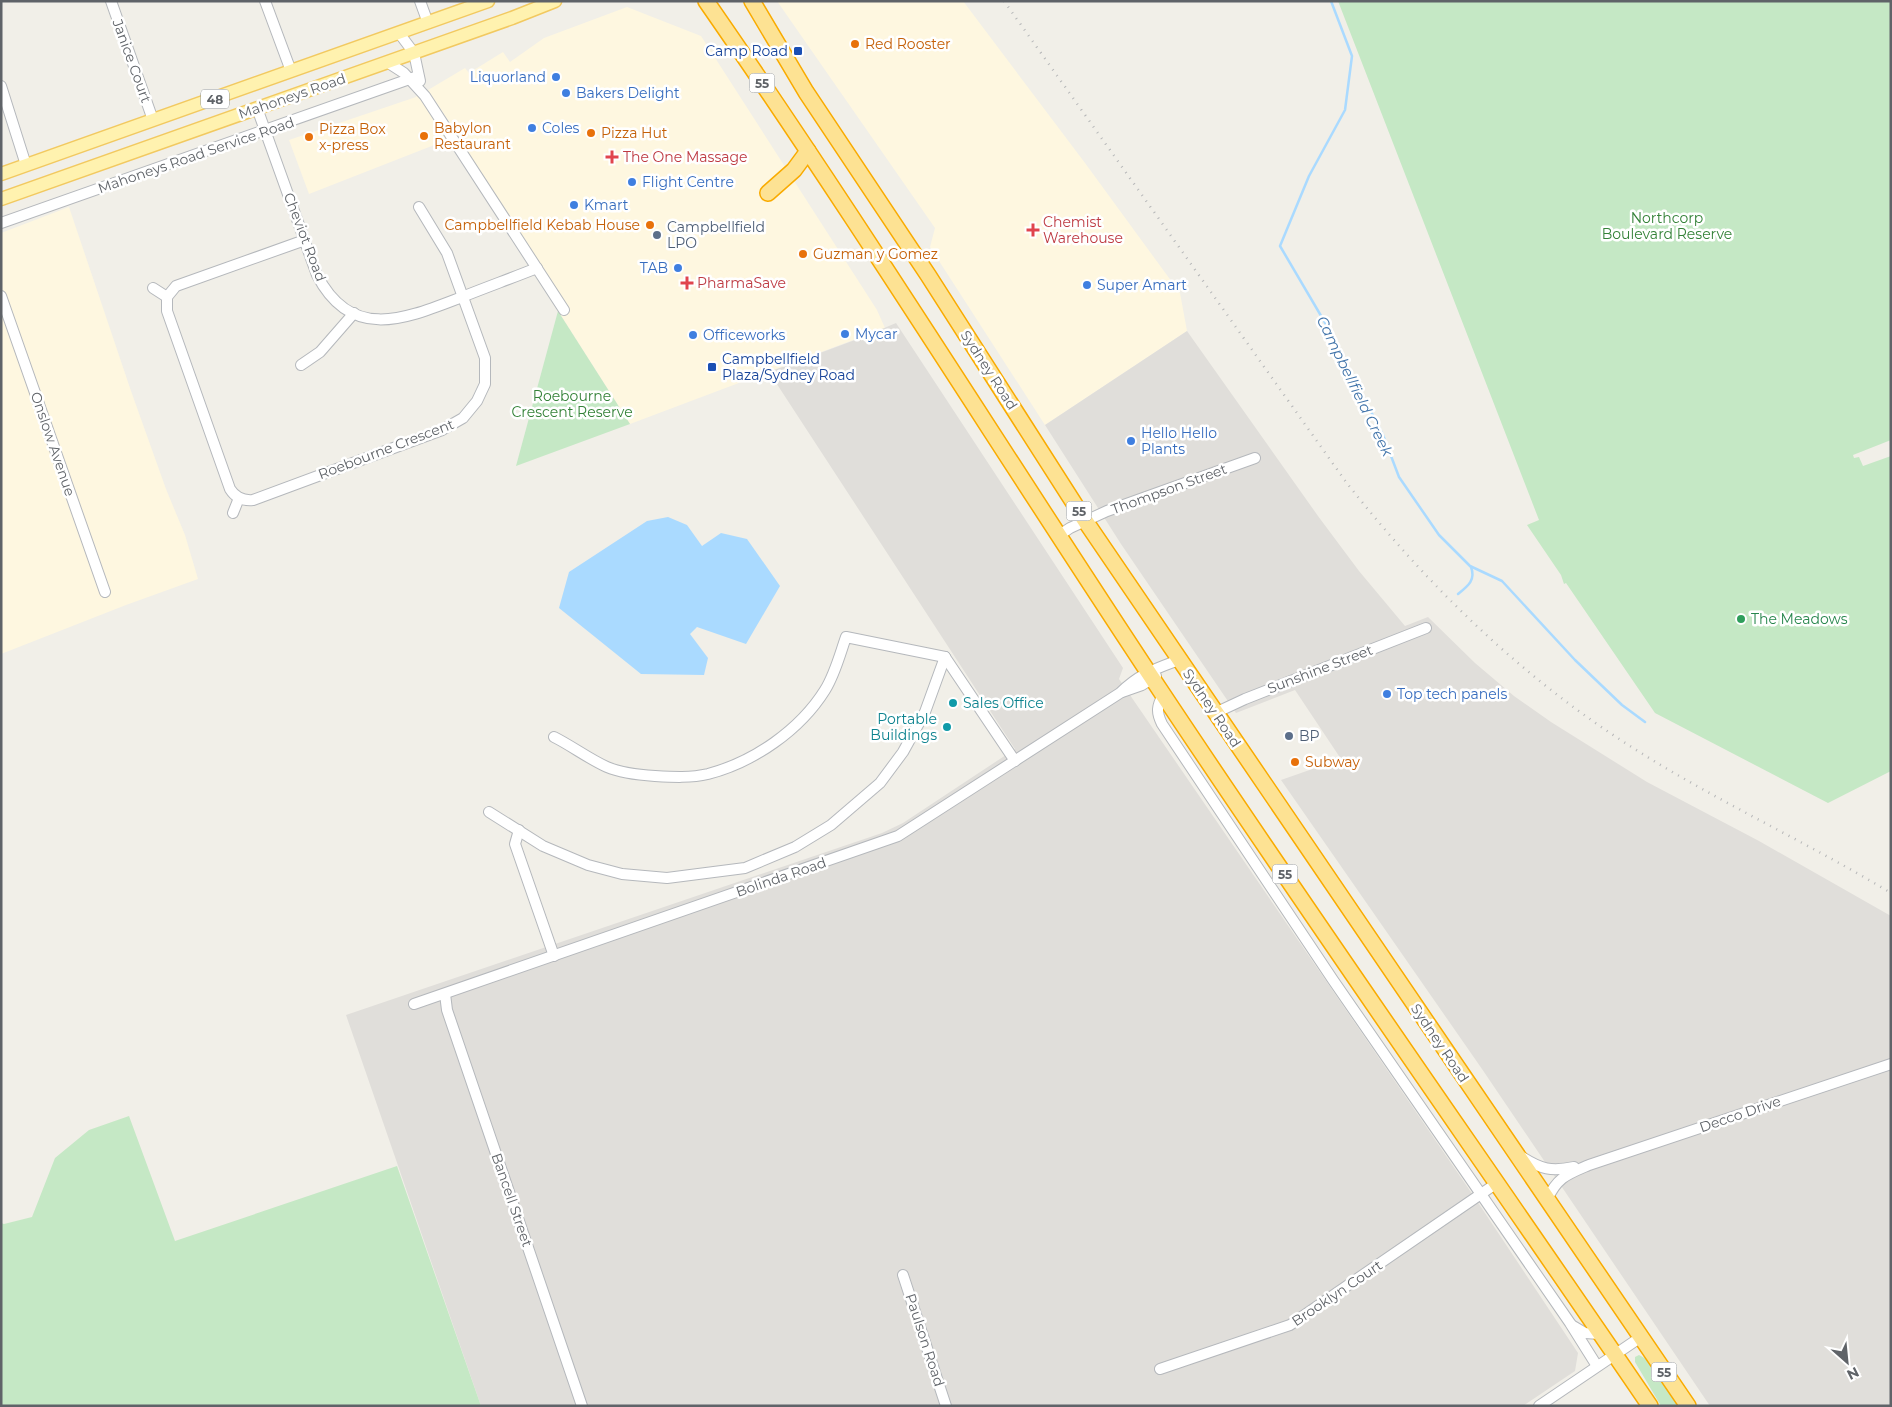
<svg xmlns="http://www.w3.org/2000/svg" width="1892" height="1407" font-family="Montserrat,sans-serif">
  <rect width="100%" height="100%" fill="#f1efe8"/>
  <g fill="#fef7e0">
    <path d="M 777,1 L 963,1 L 1085,163 L 1180,293 L 1187,331 L 1045,425 L 930,247 L 935,228 Z"/>
    <path d="M 627,7 L 701,36 L 877,310 L 885,328 L 630,424 L 558,311 L 460,138 L 428,90 L 465,68 L 469,73 L 503,52 L 510,62 L 544,38 Z"/>
    <path d="M 418,93 L 447,140 L 309,194 L 289,140 L 416,97 Z"/>
    <path d="M 69,207 L 131,391 L 166,489 L 185,535 L 198,579 L 126,605 L 1,654 L 1,233 Z"/>
  </g>
  <g fill="#e0deda">
    <path d="M 896,323 L 1123,668 L 1119,679 L 1475,1198 L 1578,1353 L 1575,1371 L 1523,1406 L 481,1406 L 346,1015 L 882,833 L 903,823 L 1015,749 L 769,372 L 863,337 Z"/>
    <path d="M 1187,331 L 1318,516 L 1359,571 L 1405,626 L 1428,617 L 1475,663 L 1514,696 L 1551,722 L 1647,782 L 1759,841 L 1891,916 L 1891,1406 L 1710,1406 L 1482,1069 L 1281,780 L 1341,759 L 1295,690 L 1236,713 L 1121,544 L 1045,425 Z"/>
  </g>
  <g fill="#c5e8c5">
    <path d="M 1338,1 L 1891,1 L 1891,440 L 1853,455 L 1854,458 L 1859,457 L 1863,466 L 1891,456 L 1891,771 L 1828,803 L 1655,713 L 1566,583 L 1564,584 L 1561,575 L 1527,525 L 1539,520 Z"/>
    <path d="M 558,311 L 630,424 L 516,466 Z"/>
    <path d="M 129,1116 L 175,1241 L 397,1166 L 481,1406 L 1,1406 L 1,1223 L 4,1224 L 32,1217 L 55,1158 L 89,1130 Z"/>
    <path d="M 1639,1355 C 1654,1361 1670,1392 1680,1406 L 1661,1406 L 1635,1362 L 1635,1357 Z"/>
  </g>
  <path fill="#aadaff" d="M 668,517 L 687,525 L 702,546 L 721,533 L 747,539 L 780,586 L 746,644 L 697,627 L 690,634 L 708,658 L 704,675 L 641,674 L 559,608 L 569,572 L 647,521 Z"/>
  <g fill="none" stroke-linecap="round" stroke-linejoin="round">
    <g stroke="#aadaff" stroke-width="2.5">
      <path d="M 1331,1 L 1352,56 L 1345,110 L 1309,176 L 1280,246 L 1327,326 L 1383,435 L 1399,477 L 1439,535 L 1470,566 L 1502,581 L 1575,660 L 1622,705 L 1645,722"/>
      <path d="M 1458,594 C 1468,586 1476,580 1471,567"/>
    </g>
    <g stroke="#b5b8bc" stroke-width="12">
      <g id="minor">
        <path d="M 111,1 L 153,120"/>
        <path d="M 265,1 L 291,71"/>
        <path d="M 420,1 L 428,23"/>
        <path d="M 399,33 L 414,53 L 420,81"/>
        <path d="M 387,62 L 404,73 L 425,96 L 564,310"/>
        <path d="M 1,86 L 26,165"/>
        <path d="M 257,108 L 317,275 C 352,343 407,318 462,297 C 487,287 512,278 537,268"/>
        <path d="M 1,223 L 418,76"/>
        <path d="M 305,240 L 176,286 L 167,297 L 167,311 L 230,489 C 235,497 242,501 253,500 L 442,430 L 463,418 L 477,401 L 485,384 L 485,358 L 447,253 L 419,207"/>
        <path d="M 153,288 L 167,297"/>
        <path d="M 1,296 L 105,592"/>
        <path d="M 301,365 L 320,352 L 354,313"/>
        <path d="M 233,513 L 239,498"/>
        <path d="M 1058,536 L 1070,528 L 1107,511 L 1255,458"/>
        <path d="M 945,657 L 1015,761"/>
        <path d="M 1122,692 L 1142,685 L 1156,676"/>
        <path d="M 1163,695 C 1157,706 1156,712 1162,724 L 1333,980 L 1570,1323 L 1597,1366"/>
        <path d="M 1215,713 L 1245,699 L 1426,628"/>
        <path d="M 554,737 C 572,746 589,759 607,767 C 621,773 640,775 655,776 C 673,777 691,778 708,774 C 754,762 800,730 825,690 C 835,674 840,654 846,637 L 945,657"/>
        <path d="M 489,812 L 543,846 L 588,865 L 622,874 L 667,878 L 745,868 L 795,847 L 831,825 L 880,783 L 903,752 L 925,712 L 945,657"/>
        <path d="M 519,830 L 515,844 L 554,956"/>
        <path d="M 445,994 L 447,1010 L 582,1406"/>
        <path d="M 414,1004 L 898,836 L 1120,693 C 1139,674 1155,669 1179,660"/>
        <path d="M 1522,1157 C 1541,1169 1551,1172 1574,1167"/>
        <path d="M 1547,1200 C 1557,1177 1568,1174 1589,1165 L 1891,1064"/>
        <path d="M 903,1275 L 946,1406"/>
        <path d="M 1573,1326 L 1585,1333 L 1600,1334"/>
        <path d="M 1160,1369 L 1290,1325 L 1497,1183"/>
        <path d="M 1539,1406 L 1641,1337"/>
      </g>
    </g>
    <g stroke="#f2c960" stroke-width="15">
      <g id="major">
        <path d="M 1,174 L 488,1"/>
        <path d="M 1,199 L 512,18 L 555,1"/>
      </g>
    </g>
    <g stroke="#f9ab00" stroke-width="18">
      <g id="highway">
        <path d="M 706,1 C 863,227 1008,461 1160,690 C 1320,931 1487,1167 1650,1406"/>
        <path d="M 752,1 L 806,92 L 928,275 L 1086,522 L 1688,1406"/>
        <path d="M 768,193 L 794,170 L 808,151"/>
      </g>
    </g>
    <use href="#minor" stroke="#fff" stroke-width="10"/>
    <use href="#major" stroke="#fff2af" stroke-width="12"/>
    <use href="#highway" stroke="#fde293" stroke-width="15"/>
    <path stroke="#b6b7b8" stroke-width="2.5" stroke-dasharray="1 6" stroke-linecap="butt" d="M 1004,1 L 1346,482 C 1426,584 1520,676 1630,746 C 1714,800 1805,841 1891,893"/>
  </g>
  <g fill="#e8710a" stroke="#fff" stroke-width="2">
    <circle cx="855" cy="44" r="5"/>
    <circle cx="591" cy="133" r="5"/>
    <circle cx="424" cy="136" r="5"/>
    <circle cx="309" cy="137" r="5"/>
    <circle cx="650" cy="225" r="5"/>
    <circle cx="803" cy="254" r="5"/>
    <circle cx="1295" cy="762" r="5"/>
  </g>
  <g fill="#1a4fb4" stroke="#fff" stroke-width="2">
    <rect x="793" y="46" width="10" height="10" rx="2.5"/>
    <rect x="707" y="362" width="10" height="10" rx="2.5"/>
  </g>
  <g fill="#3f7fe0" stroke="#fff" stroke-width="2">
    <circle cx="556" cy="77" r="5"/>
    <circle cx="566" cy="93" r="5"/>
    <circle cx="532" cy="128" r="5"/>
    <circle cx="632" cy="182" r="5"/>
    <circle cx="574" cy="205" r="5"/>
    <circle cx="678" cy="268" r="5"/>
    <circle cx="1087" cy="285" r="5"/>
    <circle cx="845" cy="334" r="5"/>
    <circle cx="693" cy="335" r="5"/>
    <circle cx="1131" cy="441" r="5"/>
    <circle cx="1387" cy="694" r="5"/>
  </g>
  <g fill="#e0444e" stroke="#fff" stroke-width="2">
    <path d="M609.5 149.5h5v5h5v5h-5v5h-5v-5h-5v-5h5z"/>
    <path d="M1030.5 222.5h5v5h5v5h-5v5h-5v-5h-5v-5h5z"/>
    <path d="M684.5 275.5h5v5h5v5h-5v5h-5v-5h-5v-5h5z"/>
  </g>
  <g fill="#5c6f8a" stroke="#fff" stroke-width="2">
    <circle cx="657" cy="235" r="5"/>
    <circle cx="1289" cy="736" r="5"/>
  </g>
  <circle fill="#2e9e5b" stroke="#fff" stroke-width="2" cx="1741" cy="619" r="5"/>
  <g fill="#0f9aa8" stroke="#fff" stroke-width="2">
    <circle cx="953" cy="703" r="5"/>
    <circle cx="947" cy="727" r="5"/>
  </g>
  <g text-anchor="middle" dominant-baseline="central" stroke-width="5" stroke-linejoin="round" paint-order="stroke">
    <g fill="#fff" stroke="#8f9295" stroke-width="1">
      <rect x="749.5" y="73.5" width="25" height="19" rx="4"/>
      <rect x="201" y="89.5" width="28" height="19" rx="4"/>
      <rect x="1066.5" y="501.5" width="25" height="19" rx="4"/>
      <rect x="1272.5" y="864.5" width="25" height="19" rx="4"/>
      <rect x="1651.5" y="1362.5" width="25" height="19" rx="4"/>
    </g>
    <g font-size="12" font-weight="bold" fill="#5f6368">
      <text x="762" y="83">55</text>
      <text x="215" y="99">48</text>
      <text x="1079" y="511">55</text>
      <text x="1285" y="874">55</text>
      <text x="1664" y="1372">55</text>
    </g>
    <g font-size="14" fill="#c56008" stroke="#fff" text-anchor="start">
      <text x="865" y="44">Red Rooster</text>
      <text x="434" y="128">Babylon<tspan x="434" dy="16">Restaurant</tspan></text>
      <text x="319" y="129">Pizza Box<tspan x="319" dy="16">x-press</tspan></text>
      <text x="601" y="133">Pizza Hut</text>
      <text x="640" y="225" text-anchor="end">Campbellfield Kebab House</text>
      <text x="813" y="254">Guzman y Gomez</text>
      <text x="1305" y="762">Subway</text>
    </g>
    <g font-size="14" fill="#164399" stroke="#fff" text-anchor="end">
      <text x="788" y="51">Camp Road</text>
      <text x="722" y="359" text-anchor="start">Campbellfield<tspan x="722" dy="16">Plaza/Sydney Road</tspan></text>
    </g>
    <g font-size="14" fill="#5f6368" stroke="#fff">
      <text transform="translate(132 61) rotate(70)">Janice Court</text>
      <text transform="translate(292 96) rotate(-19)">Mahoneys Road</text>
      <text transform="translate(196 155) rotate(-19)">Mahoneys Road Service Road</text>
      <text transform="translate(305 237) rotate(69)">Cheviot Road</text>
      <text transform="translate(989 370) rotate(57)">Sydney Road</text>
      <text transform="translate(53 444) rotate(71)">Onslow Avenue</text>
      <text transform="translate(386 449) rotate(-21)">Roebourne Crescent</text>
      <text transform="translate(1169 489) rotate(-20)">Thompson Street</text>
      <text transform="translate(1320 669) rotate(-21)">Sunshine Street</text>
      <text transform="translate(1212 708) rotate(56)">Sydney Road</text>
      <text transform="translate(781 877) rotate(-19)">Bolinda Road</text>
      <text transform="translate(1440 1043) rotate(56)">Sydney Road</text>
      <text transform="translate(1740 1114) rotate(-19)">Decco Drive</text>
      <text transform="translate(512 1200) rotate(71)">Bancell Street</text>
      <text transform="translate(1337 1293) rotate(-34)">Brooklyn Court</text>
      <text transform="translate(925 1340) rotate(72)">Paulson Road</text>
    </g>
    <g font-size="14" fill="#366cbe" stroke="#fff" text-anchor="start">
      <text x="546" y="77" text-anchor="end">Liquorland</text>
      <text x="576" y="93">Bakers Delight</text>
      <text x="542" y="128">Coles</text>
      <text x="642" y="182">Flight Centre</text>
      <text x="584" y="205">Kmart</text>
      <text x="668" y="268" text-anchor="end">TAB</text>
      <text x="1097" y="285">Super Amart</text>
      <text x="855" y="334">Mycar</text>
      <text x="703" y="335">Officeworks</text>
      <text x="1141" y="433">Hello Hello<tspan x="1141" dy="16">Plants</tspan></text>
      <text x="1397" y="694">Top tech panels</text>
    </g>
    <g font-size="14" fill="#be3a42" stroke="#fff" text-anchor="start">
      <text x="623" y="157">The One Massage</text>
      <text x="1043" y="222">Chemist<tspan x="1043" dy="16">Warehouse</tspan></text>
      <text x="697" y="283">PharmaSave</text>
    </g>
    <g font-size="14" fill="#348238" stroke="#fff">
      <text x="1667" y="218">Northcorp<tspan x="1667" dy="16">Boulevard Reserve</tspan></text>
      <text x="572" y="396">Roebourne<tspan x="572" dy="16">Crescent Reserve</tspan></text>
    </g>
    <g font-size="14" fill="#4e5e75" stroke="#fff" text-anchor="start">
      <text x="667" y="227">Campbellfield<tspan x="667" dy="16">LPO</tspan></text>
      <text x="1299" y="736">BP</text>
    </g>
    <g font-size="14" fill="#27864d" stroke="#fff" text-anchor="start">
      <text x="1751" y="619">The Meadows</text>
    </g>
    <g font-size="14" fill="#0d838f" stroke="#fff" text-anchor="start">
      <text x="963" y="703">Sales Office</text>
      <text x="937" y="719" text-anchor="end">Portable<tspan x="937" dy="16">Buildings</tspan></text>
    </g>
    <g font-size="15" font-style="italic" fill="#4174aa" stroke="#fff">
      <text transform="translate(1355 386) rotate(64)">Campbellfield Creek</text>
    </g>
  </g>
  <rect width="1892" height="1407" fill="none" stroke="#5f6368" stroke-width="5"/>
  <g transform="translate(1847 1362) rotate(153)" stroke="#ffffff" stroke-width="4" paint-order="stroke">
  <path d="M0-4L9 19L0 12L-9 19Z" fill="#5f6368"/>
  <text y="-8" font-size="14" font-weight="bold" text-anchor="middle" fill="#5f6368">N</text>
  </g>
</svg>
